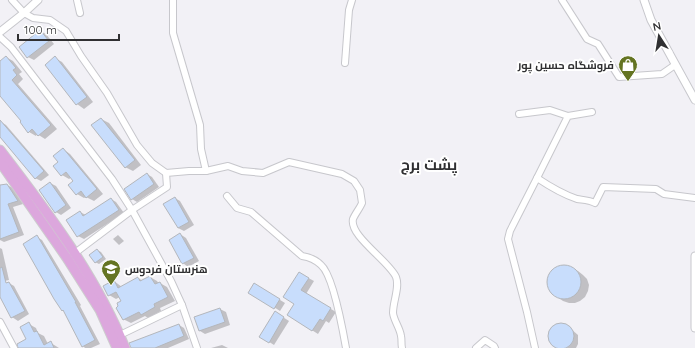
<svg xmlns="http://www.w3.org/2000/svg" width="695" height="348" font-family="Quicksand,Cairo,sans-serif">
  <rect width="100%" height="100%" fill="#f2f1f6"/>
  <g fill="#0003">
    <path d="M 40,31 L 46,34 L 54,44 L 34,60 L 28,57 L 20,48 Z"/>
    <path d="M 6,57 L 13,61 L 22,72 L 19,74 L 23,79 L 18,84 L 57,129 L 45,139 L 37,134 L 36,136 L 29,132 L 0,89 L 0,62 Z"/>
    <path d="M 55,58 L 62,62 L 93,102 L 84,109 L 77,104 L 46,65 Z"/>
    <path d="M 101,119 L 109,123 L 141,165 L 133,171 L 125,167 Z"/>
    <path d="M 1,122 L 6,125 L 49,175 L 41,181 L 35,178 L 0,136 Z"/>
    <path d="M 63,149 L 70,154 L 103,194 L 94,201 L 86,197 L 84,198 L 77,194 L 70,185 L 75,181 L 72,177 L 69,179 L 62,175 L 55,166 L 59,162 Z"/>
    <path d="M 147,174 L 152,177 L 159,187 L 137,202 L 132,199 Z"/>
    <path d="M 50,183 L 56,186 L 71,208 L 61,215 L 56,212 Z"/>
    <path d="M 7,185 L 13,188 L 23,204 L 13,207 L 24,235 L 4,242 L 0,240 L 0,186 Z"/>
    <path d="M 175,198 L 180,201 L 194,225 L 184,231 L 178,228 Z"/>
    <path d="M 111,199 L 116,202 L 124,213 L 84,239 L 78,236 L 80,212 L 86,215 Z"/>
    <path d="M 180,234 L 186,238 L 199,261 L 188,267 L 183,263 Z"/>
    <path d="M 118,235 L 124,241 L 119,245 L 113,239 Z"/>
    <path d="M 37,237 L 42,240 L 81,305 L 80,306 L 100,344 L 91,348 L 85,348 L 83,346 L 64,311 L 62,310 Z"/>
    <path d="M 0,248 L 2,249 L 9,280 L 0,282 Z"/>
    <path d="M 97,250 L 101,252 L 106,259 L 99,264 L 95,262 Z"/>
    <path d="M 564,265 L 570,267 L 578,271 L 583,275 L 587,279 L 589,285 L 588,291 L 585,297 L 580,301 L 575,303 L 569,303 L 563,301 L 550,292 L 548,286 L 547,280 L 549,274 L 553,270 L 558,267 Z"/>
    <path d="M 299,273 L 314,281 L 306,294 L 336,312 L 329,323 L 326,321 L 318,334 L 288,315 L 295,304 Z"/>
    <path d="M 150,277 L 157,281 L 159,284 L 160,283 L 167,287 L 175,301 L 160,308 L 161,311 L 148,318 L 145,316 L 131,323 L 123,319 L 122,302 L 120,297 L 116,299 L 109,295 L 114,281 L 122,287 L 138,278 L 143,281 Z"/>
    <path d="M 9,283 L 14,286 L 29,314 L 18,321 L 12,317 L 0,295 L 0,288 Z"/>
    <path d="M 254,284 L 285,303 L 280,311 L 250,292 Z"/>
    <path d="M 220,309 L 226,312 L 230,325 L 205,334 L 200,331 L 195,318 Z"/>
    <path d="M 275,312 L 289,321 L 274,345 L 260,336 Z"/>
    <path d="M 29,324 L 36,328 L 38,333 L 44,336 L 48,344 L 51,343 L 59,348 L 19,348 L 27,340 Z"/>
    <path d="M 560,324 L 571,329 L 578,335 L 578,344 L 576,348 L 557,348 L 550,341 L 549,337 L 552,328 Z"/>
    <path d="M 179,325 L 184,328 L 189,339 L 168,348 L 132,348 Z"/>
    <path d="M 222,345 L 228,348 L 211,348 Z"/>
  </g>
  <g fill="#c8ddfc" stroke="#b4b7bc">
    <path d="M 40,30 L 49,41 L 27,58 L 19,47 Z"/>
    <path d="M 6,56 L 16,68 L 13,70 L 17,75 L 12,80 L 51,125 L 38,136 L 32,129 L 28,133 L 20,122 L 21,121 L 0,96 L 0,61 Z"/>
    <path d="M 55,56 L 87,97 L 76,105 L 45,65 Z"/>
    <path d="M 101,118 L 135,160 L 125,168 L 91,125 Z"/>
    <path d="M 0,120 L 44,171 L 35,179 L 0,137 Z"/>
    <path d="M 63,148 L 97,189 L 86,198 L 81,191 L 76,195 L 68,185 L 73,181 L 66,172 L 61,176 L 53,166 L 58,162 L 53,156 Z"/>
    <path d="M 147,173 L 154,184 L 131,200 L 124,189 Z"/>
    <path d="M 50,182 L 66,205 L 55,213 L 39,190 Z"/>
    <path d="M 7,184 L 18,201 L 8,204 L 19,232 L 0,239 L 0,185 Z"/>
    <path d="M 175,197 L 189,222 L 178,228 L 163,204 Z"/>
    <path d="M 111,198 L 119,210 L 77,237 L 66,220 L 80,211 L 83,216 Z"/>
    <path d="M 180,233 L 194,258 L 182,264 L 169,240 Z"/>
    <path d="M 37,235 L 76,302 L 75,302 L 95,340 L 82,347 L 63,310 L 62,311 L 54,299 L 23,244 Z"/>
    <path d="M 97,249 L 103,257 L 95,263 L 89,255 Z"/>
    <circle cx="564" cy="282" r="17"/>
    <path d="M 2,267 L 6,283 L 9,282 L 25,311 L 11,318 L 0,297 L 0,268 Z"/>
    <path d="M 299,272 L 309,278 L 301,290 L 331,308 L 323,321 L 320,319 L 312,331 L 287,315 L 294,304 L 283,297 Z"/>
    <path d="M 150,276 L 155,284 L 160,282 L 168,297 L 154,304 L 155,307 L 141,315 L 139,312 L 123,320 L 116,308 L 118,306 L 117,303 L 121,301 L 116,292 L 108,296 L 103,286 L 114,280 L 118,288 L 138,277 L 140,281 Z"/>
    <path d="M 254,283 L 280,299 L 274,309 L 248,293 Z"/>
    <path d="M 220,308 L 225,322 L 199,331 L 194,317 Z"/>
    <path d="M 275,311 L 284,317 L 269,343 L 259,337 Z"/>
    <path d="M 29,322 L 34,332 L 37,331 L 44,345 L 51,341 L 54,348 L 18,348 L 17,344 L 26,339 L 20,327 Z"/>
    <circle cx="561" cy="336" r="13"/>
    <path d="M 179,324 L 184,336 L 155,348 L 131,348 L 129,343 Z"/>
  </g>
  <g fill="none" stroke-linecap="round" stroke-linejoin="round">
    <g stroke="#c7c7cc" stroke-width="8">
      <g id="minor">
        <path d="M 12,0 L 24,13 L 33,18 L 50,20 L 66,31 L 81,56 L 107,93 L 137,145 L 152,163 L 166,173 L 189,171 L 206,171 L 228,166 L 242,171 L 263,173 L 289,162 L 342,174 L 354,181 L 360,190 L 362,203 C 360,208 355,214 353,219 C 349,236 389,261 396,277 C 400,287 393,301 393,313 C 394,321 400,328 401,336 C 402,340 401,344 402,348"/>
        <path d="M 77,0 L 80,13"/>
        <path d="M 173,0 L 173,33 L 200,125 L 201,149 L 206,171"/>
        <path d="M 562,0 L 587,39 L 598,44 L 619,77 L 662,74 L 675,65"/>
        <path d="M 0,37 L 11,47 L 112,179 L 132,210 L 171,281 L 182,305 L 197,348"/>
        <path d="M 345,63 L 349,10 L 352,0"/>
        <path d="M 519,114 L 550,110 L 568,116"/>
        <path d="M 537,178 L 568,116 L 592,112"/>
        <path d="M 227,196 L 237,208 L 251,212 L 302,256 C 309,257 315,259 321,265 C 333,275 343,331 346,348"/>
        <path d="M 75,253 L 132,210 L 167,187 L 166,173"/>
        <path d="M 0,322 L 14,348"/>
        <path d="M 120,335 L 182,305"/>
        <path d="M 476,348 L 485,340 L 494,346 L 495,348"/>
        <path d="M 535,348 L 527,312 L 508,239 L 510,231 L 537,178 C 549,186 562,194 577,199 C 583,200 589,200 595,203 L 603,187 L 656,189 L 664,194 L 695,198"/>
      </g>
    </g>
    <g stroke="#c7c7cc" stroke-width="9">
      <g id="tertiary">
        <path d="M 644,0 L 651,20 L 695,100"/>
        <path d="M 0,32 L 24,13 L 38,0"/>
        <path d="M 695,256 L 695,328"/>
      </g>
    </g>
    <g stroke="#cdcdce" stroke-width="11">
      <g id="primary">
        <path d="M 0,150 C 47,211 96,276 125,348"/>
        <path d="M 0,162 L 67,258 L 100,310 L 117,348"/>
      </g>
    </g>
    <use href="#minor" stroke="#fff" stroke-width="6"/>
    <use href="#tertiary" stroke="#fff" stroke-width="7"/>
    <use href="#primary" stroke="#dca7dd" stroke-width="9"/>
  </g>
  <defs>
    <g id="shop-pin" transform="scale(1)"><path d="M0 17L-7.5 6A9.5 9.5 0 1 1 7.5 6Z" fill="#647422" stroke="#fff"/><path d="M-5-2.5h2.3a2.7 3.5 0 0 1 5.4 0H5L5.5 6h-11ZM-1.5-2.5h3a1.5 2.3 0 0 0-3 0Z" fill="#fff"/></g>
    <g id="school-pin" transform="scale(1)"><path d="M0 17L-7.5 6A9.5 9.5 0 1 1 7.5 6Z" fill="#647422" stroke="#fff"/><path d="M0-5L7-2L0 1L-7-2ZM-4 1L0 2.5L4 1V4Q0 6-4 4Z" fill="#fff"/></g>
  </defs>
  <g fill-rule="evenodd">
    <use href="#shop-pin" x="628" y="65"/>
    <use href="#school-pin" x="111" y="269"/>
  </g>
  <g text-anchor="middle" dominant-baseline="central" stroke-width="4" stroke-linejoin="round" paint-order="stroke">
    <g font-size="11" font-weight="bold" fill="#303032" stroke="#fff" text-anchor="end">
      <text x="614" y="65">فروشگاه حسین پور</text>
      <text x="125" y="269" text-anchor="start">هنرستان فردوس</text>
    </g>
    <g font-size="15" font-weight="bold" fill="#303032" stroke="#fff">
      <text x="429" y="164">پشت برج</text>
    </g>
  </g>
  <g transform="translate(659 36) rotate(348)" stroke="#ffffff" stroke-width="3" paint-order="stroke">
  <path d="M0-3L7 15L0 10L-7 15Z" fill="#303032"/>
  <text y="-6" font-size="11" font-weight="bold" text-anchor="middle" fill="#303032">N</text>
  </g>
  <path d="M18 34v6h101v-6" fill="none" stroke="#303032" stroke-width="2"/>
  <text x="24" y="34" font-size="12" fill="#303032" stroke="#ffffff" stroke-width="3" paint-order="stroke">100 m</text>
</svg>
